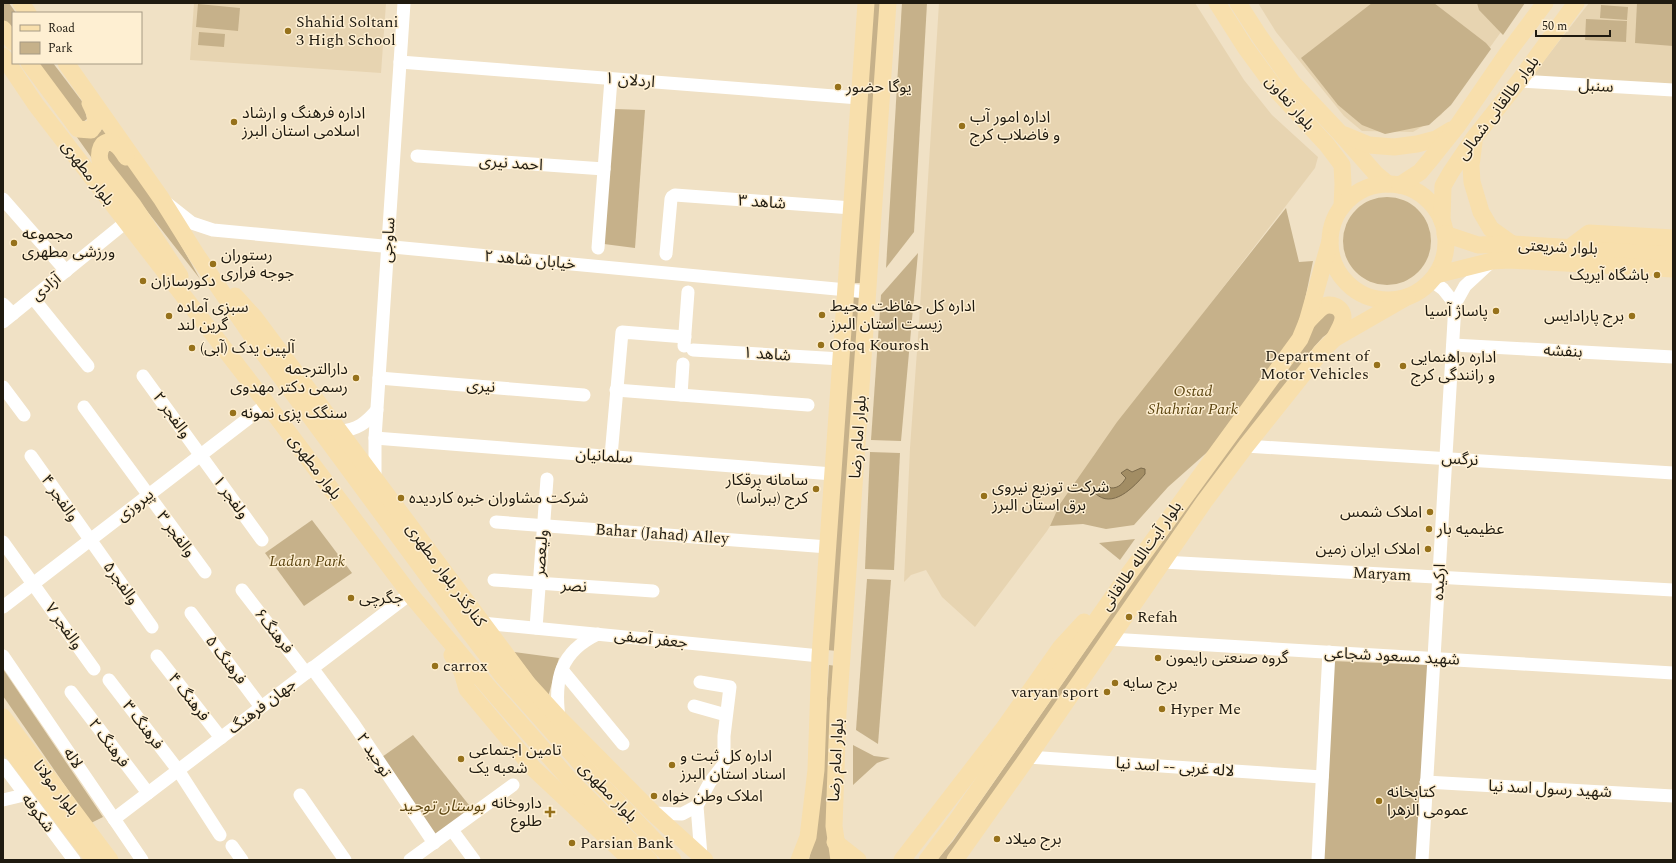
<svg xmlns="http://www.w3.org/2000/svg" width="1676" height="863" font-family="Spectral,'Noto Sans Arabic',serif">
  <rect width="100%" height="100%" fill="#f0e1c5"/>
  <g fill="#e7d4b1">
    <path d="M 194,3 L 386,3 L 381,73 L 190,60 Z"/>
    <path d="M 939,3 L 1195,3 L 1244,80 L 1272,115 L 1318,157 L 1315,168 L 1094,455 L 1047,531 L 975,627 L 942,597 L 926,570 L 911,575 L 904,582 L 910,448 L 919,323 Z"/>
    <path d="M 1258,3 L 1522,3 L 1441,115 L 1413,132 L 1362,131 L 1344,116 L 1276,32 Z"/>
    <path d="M 1589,3 L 1673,3 L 1673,85 L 1532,76 Z"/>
  </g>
  <g fill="#c6b18a">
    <path d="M 3,3 L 9,3 L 16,13 L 13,13 L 13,36 L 3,22 Z"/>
    <path d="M 872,3 L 881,3 L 863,283 L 854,283 Z"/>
    <path d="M 902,3 L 927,3 L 914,232 L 886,268 Z"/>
    <path d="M 1372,3 L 1434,3 L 1486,43 L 1491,49 L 1451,105 L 1429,125 L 1385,134 L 1362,125 L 1338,105 L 1301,58 Z"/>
    <path d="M 1477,3 L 1525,3 L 1503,35 L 1479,10 Z"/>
    <path d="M 1637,3 L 1673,3 L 1673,46 L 1635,43 Z"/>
    <path d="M 198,4 L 240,8 L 238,31 L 196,27 Z"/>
    <path d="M 1601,5 L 1628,7 L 1627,20 L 1600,18 Z"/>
    <path d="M 1586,19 L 1627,21 L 1626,42 L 1585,40 Z"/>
    <path d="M 199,32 L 225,34 L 224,47 L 198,45 Z"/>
    <path d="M 33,63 L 53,63 L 84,104 L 87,119 L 83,122 L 76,121 Z"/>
    <path d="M 614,109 L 645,110 L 635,248 L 604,244 Z"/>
    <path d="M 102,129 L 111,134 L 96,164 L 74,133 L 100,132 Z"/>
    <path d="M 109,151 L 117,151 C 151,188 175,235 200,279 L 105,157 Z"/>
    <circle cx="1387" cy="241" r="44"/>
    <path d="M 1286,208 L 1299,262 L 1313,261 L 1298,333 L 1222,439 L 1168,487 L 1134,525 L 1106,529 L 1083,524 L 1050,526 L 1060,504 L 1117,422 Z"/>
    <path d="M 918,253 L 901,441 L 871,440 L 881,295 Z"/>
    <path d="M 852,297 L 861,298 L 837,651 L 827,650 Z"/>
    <path d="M 1324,311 L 1336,314 L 1333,330 L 1323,337 L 1314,347 L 1065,692 L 946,860 L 937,860 L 953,841 L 1252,410 Z"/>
    <path d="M 870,452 L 900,453 L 894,570 L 865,569 Z"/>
    <path d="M 312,520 L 352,573 L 304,606 L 265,553 Z"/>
    <path d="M 1135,539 L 1120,560 L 1099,543 Z"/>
    <path d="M 867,579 L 891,580 L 878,744 L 856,730 Z"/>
    <path d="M 514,652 L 559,658 L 548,697 Z"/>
    <path d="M 1333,661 L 1428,665 L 1418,860 L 1322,860 Z"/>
    <path d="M 829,665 L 836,666 L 835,860 L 809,860 L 813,840 L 826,715 Z"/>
    <path d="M 3,669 L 103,817 L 91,823 L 3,696 Z"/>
    <path d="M 413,735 L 473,810 L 438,839 L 382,757 Z"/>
    <path d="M 853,745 L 874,756 L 890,758 L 877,763 L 853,785 Z"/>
  </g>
  <path fill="#a28d64" stroke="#7b6a4b" d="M 1141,468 L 1145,469 L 1145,474 C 1134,487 1112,510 1095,493 L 1096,490 L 1107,489 L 1105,486 L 1108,485 L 1111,488 C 1119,488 1122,484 1126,478 L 1121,473 L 1127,469 L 1132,472 Z"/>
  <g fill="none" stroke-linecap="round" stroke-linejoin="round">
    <g stroke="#fff" stroke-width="13">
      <path d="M 400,62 L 859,98"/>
      <path d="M 1519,81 L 1673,90"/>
      <path d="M 417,156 L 604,169"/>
      <path d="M 3,199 L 66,271"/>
      <path d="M 168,204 L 192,223 L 213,230 L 868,292"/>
      <path d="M 598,248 L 611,79"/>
      <path d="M 666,254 L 671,199 L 672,197 L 675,195 L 852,208"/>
      <path d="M 1431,280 L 1443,289 L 1455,304"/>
      <path d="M 33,298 L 88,366"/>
      <path d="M 3,304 L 13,314"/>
      <path d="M 3,322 L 126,222"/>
      <path d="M 1453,345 L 1673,357"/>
      <path d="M 684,346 L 688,292"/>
      <path d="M 693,350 L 841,359"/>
      <path d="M 143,376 L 262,540"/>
      <path d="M 379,378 L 584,395"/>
      <path d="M 3,387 L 24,415"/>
      <path d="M 616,390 L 808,405"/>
      <path d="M 681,395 L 683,364"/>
      <path d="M 84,407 L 205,572"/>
      <path d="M 340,431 C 357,430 366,423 377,410"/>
      <path d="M 375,438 L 833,474"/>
      <path d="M 1246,446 L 1673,473"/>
      <path d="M 31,456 L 152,627"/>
      <path d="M 611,456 L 622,332 L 685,337"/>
      <path d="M 375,477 L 375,438 L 404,3"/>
      <path d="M 496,522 L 828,547"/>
      <path d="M 3,542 L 94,669"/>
      <path d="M 1163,562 L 1673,590"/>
      <path d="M 494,580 L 653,591"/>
      <path d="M 242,590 L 306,673"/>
      <path d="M 3,607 L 267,404"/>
      <path d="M 191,613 L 261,707"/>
      <path d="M 482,623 L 820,656"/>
      <path d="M 536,628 L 547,479"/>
      <path d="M 1110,639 L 1673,673"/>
      <path d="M 3,656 L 142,860"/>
      <path d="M 157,656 L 221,738"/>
      <path d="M 312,668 L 353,723 L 434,843"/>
      <path d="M 562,670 L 623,744"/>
      <path d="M 109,680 L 178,770 L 220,835"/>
      <path d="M 700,682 L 730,687 L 724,736 L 724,764 L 710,782 L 697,806 L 701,856"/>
      <path d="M 71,692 L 148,793"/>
      <path d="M 694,706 L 726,715"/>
      <path d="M 559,718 C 554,679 560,652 598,634"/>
      <path d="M 1028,757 L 1322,777"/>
      <path d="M 3,765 L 74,860"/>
      <path d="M 1426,782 L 1673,796"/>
      <path d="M 300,795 L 345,860"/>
      <path d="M 3,800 L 24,795"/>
      <path d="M 653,813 L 682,814 L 697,806"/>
      <path d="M 114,819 L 410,594"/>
      <path d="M 452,830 L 474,860"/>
      <path d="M 232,846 L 242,860"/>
      <path d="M 410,860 L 513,785"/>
      <path d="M 1318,860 L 1329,652"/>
      <path d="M 1422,860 L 1455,304 L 1465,286 L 1492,261"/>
    </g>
    <g stroke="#f8dfac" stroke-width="17">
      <path d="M 21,3 L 28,13"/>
      <path d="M 1217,3 L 1245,47 L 1278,92 L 1327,145 L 1342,165 L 1343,184 L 1342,207"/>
      <path d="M 1238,3 L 1260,37 L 1292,82 L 1340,133 L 1376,174 L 1388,184"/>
      <path d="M 3,29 L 13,42"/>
      <path d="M 3,56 L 36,105 L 267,404 L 410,594 L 483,681 L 569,779 L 649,860"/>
      <path d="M 29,63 L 78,129 L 91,130 C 99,121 95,113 90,103"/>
      <path d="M 66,63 L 161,198 L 196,254 L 264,354 L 466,628 L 502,675 L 583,766 L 673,860"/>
      <path d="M 1345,135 L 1369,145 L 1394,147 L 1417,144 L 1436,139 L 1451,130"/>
      <path d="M 1474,142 L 1471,166 L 1472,182 L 1481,212 L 1491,229 L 1512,244"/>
      <path d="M 126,157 C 123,152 120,147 115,144 C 101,136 97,154 101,164 L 133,205 L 180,276"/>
      <circle cx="1388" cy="242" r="58"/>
      <path d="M 1400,185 L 1420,172 L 1430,160 L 1458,125 L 1506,55 L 1545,3"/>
      <path d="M 1442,221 L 1443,186 L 1451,172 L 1474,138 L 1519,81 L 1576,3"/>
      <path d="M 1445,234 L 1478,245 L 1512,244 L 1673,254"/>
      <path d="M 1569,248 L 1589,233 L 1673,238"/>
      <path d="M 1436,275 L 1492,261 L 1509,260 L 1673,269"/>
      <path d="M 235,296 L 255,318 L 528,684 L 559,718 L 653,813 L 705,860"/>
      <path d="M 1307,322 C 1312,317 1316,312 1321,308 C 1330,301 1344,307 1343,319 C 1342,326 1337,333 1334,339"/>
      <path d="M 452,655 L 462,672 L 467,689 L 533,768 L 631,860"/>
      <path d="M 3,717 L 110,860"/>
      <path d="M 3,739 L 94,860"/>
      <path d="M 835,842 L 858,860"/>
      <path d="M 799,860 L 808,837 L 816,770 L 820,656 L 866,3"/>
      <path d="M 839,860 L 834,826 L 838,713 L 888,3"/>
      <path d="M 902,860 L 1004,728 L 1061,647 L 1084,622"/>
      <path d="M 927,860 L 957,820 L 1128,575 L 1300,339 L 1307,322 L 1330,241"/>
      <path d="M 955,860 L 1028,757 L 1204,502 L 1246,446 L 1321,352 L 1334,339 L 1407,297"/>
    </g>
  </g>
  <g fill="#96711b" stroke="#feefd2" stroke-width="1.5">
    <circle cx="288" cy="31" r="4"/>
    <circle cx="838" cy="87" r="4"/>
    <circle cx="234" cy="122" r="4"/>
    <circle cx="962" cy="126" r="4"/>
    <circle cx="14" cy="243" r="4"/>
    <circle cx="213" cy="264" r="4"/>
    <circle cx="1657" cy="275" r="4"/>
    <circle cx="143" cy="281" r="4"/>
    <circle cx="1496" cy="311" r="4"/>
    <circle cx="822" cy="315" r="4"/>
    <circle cx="169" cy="316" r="4"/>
    <circle cx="1632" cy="316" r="4"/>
    <circle cx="821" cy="345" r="4"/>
    <circle cx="192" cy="348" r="4"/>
    <circle cx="1377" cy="365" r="4"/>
    <circle cx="1403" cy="366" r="4"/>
    <circle cx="356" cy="378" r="4"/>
    <circle cx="233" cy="413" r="4"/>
    <circle cx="816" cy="489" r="4"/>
    <circle cx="984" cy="496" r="4"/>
    <circle cx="401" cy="498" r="4"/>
    <circle cx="1430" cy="512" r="4"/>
    <circle cx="1429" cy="529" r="4"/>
    <circle cx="1428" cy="549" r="4"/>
    <circle cx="351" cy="598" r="4"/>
    <circle cx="1129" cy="617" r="4"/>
    <circle cx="1158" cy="658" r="4"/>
    <circle cx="435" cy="666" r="4"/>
    <circle cx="1115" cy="683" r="4"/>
    <circle cx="1107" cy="692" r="4"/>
    <circle cx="1162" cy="709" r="4"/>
    <circle cx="461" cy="759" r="4"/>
    <circle cx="672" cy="765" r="4"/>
    <circle cx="654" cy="796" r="4"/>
    <circle cx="1379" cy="801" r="4"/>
    <path d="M548 806h4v4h4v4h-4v4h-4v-4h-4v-4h4z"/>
    <circle cx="997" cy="839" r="4"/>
    <circle cx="572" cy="843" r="4"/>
  </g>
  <g text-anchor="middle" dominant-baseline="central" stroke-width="3" stroke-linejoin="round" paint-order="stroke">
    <g font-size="16" fill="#1f1a10" stroke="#feefd2" text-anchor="start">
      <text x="296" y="22">Shahid Soltani<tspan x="296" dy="18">3 High School</tspan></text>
      <text x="846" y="87">یوگا حضور</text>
      <text x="242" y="113">اداره فرهنگ و ارشاد<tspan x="242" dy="18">اسلامی استان البرز</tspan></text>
      <text x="970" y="117">اداره امور آب<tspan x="970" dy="18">و فاضلاب کرج</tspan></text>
      <text x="22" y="234">مجموعه<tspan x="22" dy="18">ورزشی مطهری</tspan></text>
      <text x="221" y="255">رستوران<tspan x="221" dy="18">جوجه فراری</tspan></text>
      <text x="1649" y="275" text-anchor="end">باشگاه آیریک</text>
      <text x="151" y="281">دکورسازان</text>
      <text x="830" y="306">اداره کل حفاظت محیط<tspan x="830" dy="18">زیست استان البرز</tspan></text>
      <text x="177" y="307">سبزی آماده<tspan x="177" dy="18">گرین لند</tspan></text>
      <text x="1488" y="311" text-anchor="end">پاساژ آسیا</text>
      <text x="1624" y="316" text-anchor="end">برج پارادایس</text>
      <text x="829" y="345">Ofoq Kourosh</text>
      <text x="200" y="348">آلپین یدک (آبی)</text>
      <text x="1369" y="356" text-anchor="end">Department of<tspan x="1369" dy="18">Motor Vehicles</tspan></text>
      <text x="1411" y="357">اداره راهنمایی<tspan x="1411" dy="18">و رانندگی کرج</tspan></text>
      <text x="348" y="369" text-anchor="end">دارالترجمه<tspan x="348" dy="18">رسمی دکتر مهدوی</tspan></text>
      <text x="241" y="413">سنگک پزی نمونه</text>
      <text x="808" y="480" text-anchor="end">سامانه برقکار<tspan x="808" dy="18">کرج (ببرآسا)</tspan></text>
      <text x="992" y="487">شرکت توزیع نیروی<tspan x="992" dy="18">برق استان البرز</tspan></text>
      <text x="409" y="498">شرکت مشاوران خبره کاردیده</text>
      <text x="1422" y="512" text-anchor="end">املاک شمس</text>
      <text x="1437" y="529">عظیمیه بار</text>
      <text x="1420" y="549" text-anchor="end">املاک ایران زمین</text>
      <text x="359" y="598">جگرچی</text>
      <text x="1137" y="617">Refah</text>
      <text x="1166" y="658">گروه صنعتی رایمون</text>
      <text x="443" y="666">carrox</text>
      <text x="1123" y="683">برج سایه</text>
      <text x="1099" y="692" text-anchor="end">varyan sport</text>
      <text x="1170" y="709">Hyper Me</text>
      <text x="469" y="750">تامین اجتماعی<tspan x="469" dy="18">شعبه یک</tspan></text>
      <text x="680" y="756">اداره کل ثبت و<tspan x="680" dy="18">اسناد استان البرز</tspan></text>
      <text x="1387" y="792">کتابخانه<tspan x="1387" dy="18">عمومی الزهرا</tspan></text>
      <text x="662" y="796">املاک وطن خواه</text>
      <text x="542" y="803" text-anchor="end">داروخانه<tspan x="542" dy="18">طلوع</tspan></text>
      <text x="1005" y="839">برج میلاد</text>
      <text x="580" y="843">Parsian Bank</text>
    </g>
    <g font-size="16" fill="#1f1a10" stroke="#feefd2">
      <text transform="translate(630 80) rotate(5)">اردلان ۱</text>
      <text transform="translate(1596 86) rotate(3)">سنبل</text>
      <text transform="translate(1290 103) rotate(49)">بلوار تعاون</text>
      <text transform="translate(1498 108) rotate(-53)">بلوار طالقانی شمالی</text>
      <text transform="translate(511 163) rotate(4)">احمد نیری</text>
      <text transform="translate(88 173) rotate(53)">بلوار مطهری</text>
      <text transform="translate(762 202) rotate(4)">شاهد ۳</text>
      <text transform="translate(388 240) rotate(-86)">ساوجی</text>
      <text transform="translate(1558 247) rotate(3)">بلوار شریعتی</text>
      <text transform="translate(530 260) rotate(5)">خیابان شاهد ۲</text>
      <text transform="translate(46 287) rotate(-39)">آزادی</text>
      <text transform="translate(1563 351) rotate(3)">بنفشه</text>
      <text transform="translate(767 354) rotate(4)">شاهد ۱</text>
      <text transform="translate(481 386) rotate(5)">نیری</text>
      <text transform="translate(172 415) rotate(54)">والفجر ۲</text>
      <text transform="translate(858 437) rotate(-86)">بلوار امام رضا</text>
      <text transform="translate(604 456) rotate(4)">سلمانیان</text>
      <text transform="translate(1460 459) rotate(4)">نرگس</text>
      <text transform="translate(315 467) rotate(53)">بلوار مطهری</text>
      <text transform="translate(231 497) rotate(54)">ولفجر ۱</text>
      <text transform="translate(60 498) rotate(55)">والفجر ۴</text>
      <text transform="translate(135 505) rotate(-38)">پیروزی</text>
      <text transform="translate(176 534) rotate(53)">والفجر ۳</text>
      <text transform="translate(662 534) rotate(4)">Bahar (Jahad) Alley</text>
      <text transform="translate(541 553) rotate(-86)">ولیعصر</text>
      <text transform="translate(1141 556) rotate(-55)">بلوار آیت‌الله طالقانی</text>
      <text transform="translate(1382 574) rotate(3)">Maryam</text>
      <text transform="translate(446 575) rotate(54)">کنارگذر بلوار مطهری</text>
      <text transform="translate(1439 582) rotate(-87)">ارکیده</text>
      <text transform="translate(121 583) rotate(54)">والفجر۵</text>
      <text transform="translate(574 586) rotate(4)">نصر</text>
      <text transform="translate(64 626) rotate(55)">والفجر ۷</text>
      <text transform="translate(274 631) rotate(52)">فرهنگ۶</text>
      <text transform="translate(651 639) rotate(6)">جعفر آصفی</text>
      <text transform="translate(1392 656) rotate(3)">شهید مسعود شجاعی</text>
      <text transform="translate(226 660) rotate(53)">فرهنگ ۵</text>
      <text transform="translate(189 697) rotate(52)">فرهنگ ۴</text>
      <text transform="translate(262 706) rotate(-37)">جهان فرهنگ</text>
      <text transform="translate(143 725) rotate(53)">فرهنگ ۳</text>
      <text transform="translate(109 743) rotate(53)">فرهنگ ۲</text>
      <text transform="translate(374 755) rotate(56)">توحید ۲</text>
      <text transform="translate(73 758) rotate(56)">لاله</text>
      <text transform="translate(836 760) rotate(-87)">بلوار امام رضا</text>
      <text transform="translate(1175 767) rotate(4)">لاله غربی -- اسد نیا</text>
      <text transform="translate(56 788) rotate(53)">بلوار مولانا</text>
      <text transform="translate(1550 789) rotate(3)">شهید رسول اسد نیا</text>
      <text transform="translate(608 792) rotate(46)">بلوار مطهری</text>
      <text transform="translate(38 813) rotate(53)">شکوفه</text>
    </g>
    <g font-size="16" font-style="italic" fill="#5d4612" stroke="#feefd2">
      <text x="1193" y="391">Ostad<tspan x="1193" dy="18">Shahriar Park</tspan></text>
      <text x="307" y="561">Ladan Park</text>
      <text x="442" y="806">بوستان توحید</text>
    </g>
  </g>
  <rect width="1676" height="863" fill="none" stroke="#1f1a10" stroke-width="8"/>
  <rect x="12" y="12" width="130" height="52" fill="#feefd2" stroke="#a59a84"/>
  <rect x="20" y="25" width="20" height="6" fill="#f8dfac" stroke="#a59a84"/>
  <text x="48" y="32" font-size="12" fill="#1f1a10">Road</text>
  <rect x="20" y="42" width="20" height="12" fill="#c6b18a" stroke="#a59a84"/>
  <text x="48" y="52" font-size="12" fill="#1f1a10">Park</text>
  <path d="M1536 30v6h74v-6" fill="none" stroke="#1f1a10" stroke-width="2"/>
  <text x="1542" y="30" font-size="12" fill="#1f1a10" stroke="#feefd2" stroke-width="3" paint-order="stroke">50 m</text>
</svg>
